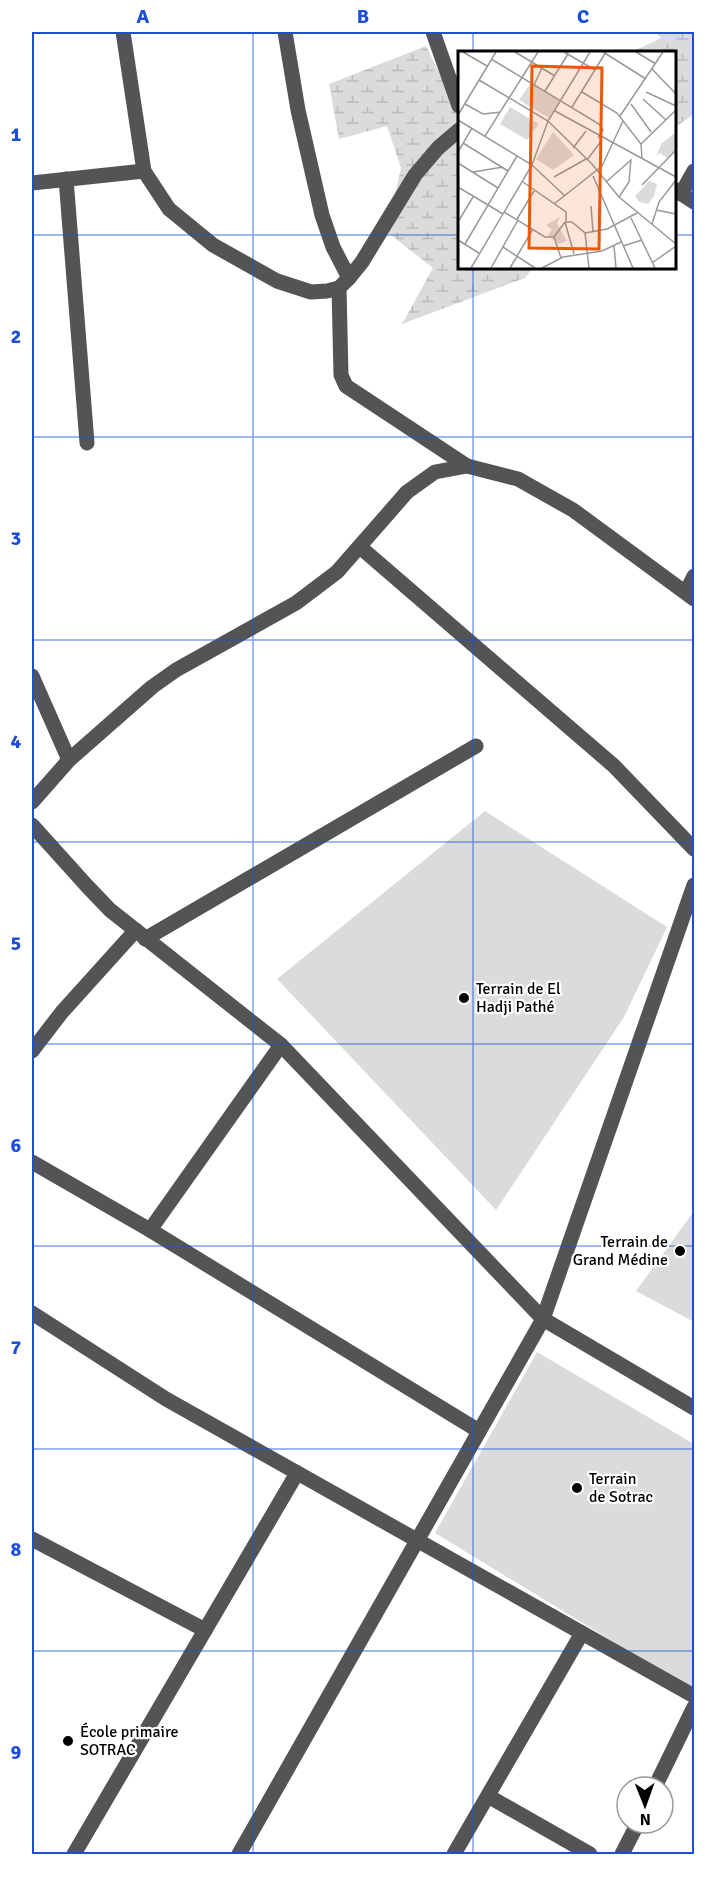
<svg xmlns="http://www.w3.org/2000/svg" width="726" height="1886" font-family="Signika,sans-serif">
  <defs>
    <pattern id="wetland-marsh" width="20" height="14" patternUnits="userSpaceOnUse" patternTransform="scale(1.5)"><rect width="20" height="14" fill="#dbdbdb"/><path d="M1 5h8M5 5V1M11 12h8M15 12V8" fill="none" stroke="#bababa"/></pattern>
  </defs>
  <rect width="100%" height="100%" fill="#fff"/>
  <g fill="url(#wetland-marsh)">
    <path d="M 655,32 L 694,32 L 694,114 L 674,128 L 674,52 L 632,52 L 661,38 Z"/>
    <path d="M 426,46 L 449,93 L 459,104 L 459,267 L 533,267 L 525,278 L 402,324 L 433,268 L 387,232 L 401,168 L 387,126 L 339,139 L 329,84 Z"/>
  </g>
  <g fill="#dbdbdb">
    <path d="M 485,811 L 667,927 L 624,1017 L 496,1210 L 277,979 Z"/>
    <path d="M 694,1211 L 694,1322 L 636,1291 Z"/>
    <path d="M 537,1352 L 694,1444 L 694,1691 L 435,1533 Z"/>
  </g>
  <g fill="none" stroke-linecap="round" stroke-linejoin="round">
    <g stroke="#545454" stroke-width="15">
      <path d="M 123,32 L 144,171 L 169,209 L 213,245 L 277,281 L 311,292 L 327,291 L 339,288 L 349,278 L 362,262 L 415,175 L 438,148 L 459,130"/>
      <path d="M 285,32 L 298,110 L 322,215 L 333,247 L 349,278"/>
      <path d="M 433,32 L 459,106"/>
      <path d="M 66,179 L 87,443"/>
      <path d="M 32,183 L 144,171"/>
      <path d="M 674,189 L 694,202"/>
      <path d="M 681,194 L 694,171"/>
      <path d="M 339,288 L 341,375 L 346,386 L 467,466 L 518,479 L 573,510 L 694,599"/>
      <path d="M 360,547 L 614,766 L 694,849"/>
      <path d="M 686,592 L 694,576"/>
      <path d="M 32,676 L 69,760"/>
      <path d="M 32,802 L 69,760 L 152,687 L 176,670 L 296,603 L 337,572 L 407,492 L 435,472 L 467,466"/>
      <path d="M 32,825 L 87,886 L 110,910 L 281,1045 L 543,1319 L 694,1408"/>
      <path d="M 145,939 L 476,746"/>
      <path d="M 32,1051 L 62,1012 L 136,930"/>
      <path d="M 32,1162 L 150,1230 L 479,1431"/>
      <path d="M 150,1230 L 281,1045"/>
      <path d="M 32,1313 L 166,1399 L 694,1696"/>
      <path d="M 32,1539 L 205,1630"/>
      <path d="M 655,1787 L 694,1707"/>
      <path d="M 488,1796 L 590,1854"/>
      <path d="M 74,1854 L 297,1473"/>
      <path d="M 239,1854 L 543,1319 L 694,885"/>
      <path d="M 454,1854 L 582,1633"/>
      <path d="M 622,1854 L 638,1823"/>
    </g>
  </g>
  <path fill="none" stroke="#1d4ed8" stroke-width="1.5" stroke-opacity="0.55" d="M 253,32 L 253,1854M 473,32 L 473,52M 32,235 L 459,235M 674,235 L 694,235M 473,267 L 473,1854M 32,437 L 694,437M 32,640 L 694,640M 32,842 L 694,842M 32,1044 L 694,1044M 32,1246 L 694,1246M 32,1449 L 694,1449M 32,1651 L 694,1651"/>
  <g fill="#000" stroke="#fff" stroke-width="2">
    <circle cx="464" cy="998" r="6"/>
    <circle cx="680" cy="1251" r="6"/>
    <circle cx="577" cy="1488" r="6"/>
    <circle cx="68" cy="1741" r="6"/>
  </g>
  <g text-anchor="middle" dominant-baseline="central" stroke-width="4.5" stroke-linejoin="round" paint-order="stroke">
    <g font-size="16" fill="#000" stroke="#fff" text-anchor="start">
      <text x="476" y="989">Terrain de El<tspan x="476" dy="18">Hadji Pathé</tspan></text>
      <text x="668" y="1242" text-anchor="end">Terrain de<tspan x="668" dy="18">Grand Médine</tspan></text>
      <text x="589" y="1479">Terrain<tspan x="589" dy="18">de Sotrac</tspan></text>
      <text x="80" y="1732">École primaire<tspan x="80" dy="18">SOTRAC</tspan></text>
    </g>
  </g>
  <g transform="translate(458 51)">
    <rect width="218" height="218" fill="#fff"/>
    <path d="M 217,82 L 217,101 L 209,107 L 202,102 L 198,105 L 204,92 ZM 191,130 L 199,133 L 196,145 L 190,153 L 181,151 L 177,145 ZM 102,166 L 99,172 L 109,190 L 100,193 L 90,184 L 94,179 L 88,174 Z" fill="#dbdbdb"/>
    <path d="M 73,32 L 101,50 L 91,67 L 61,49 ZM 52,56 L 81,73 L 69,89 L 42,73 ZM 95,81 L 116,104 L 95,119 L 78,108 Z" fill="#dbdbdb"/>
    <path fill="none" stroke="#999" stroke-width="1.5" d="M 5,1 L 29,15M 57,1 L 97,25M 106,1 L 137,19M 145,1 L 188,28M 178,1 L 198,13M 33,8 L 141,73 L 145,79 L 140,87M 194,18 L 218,43M 21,29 L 90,70 L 134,113 L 161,146 L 218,193M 76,34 L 84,17M 87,40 L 110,3M 124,41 L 159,62 L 183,93 L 184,107M 188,41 L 218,55M 185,48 L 208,69M 7,53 L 25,63 L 43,61M 173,53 L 193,81M 114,56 L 148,1M 97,60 L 218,126M 0,64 L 38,1M 162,65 L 205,1M 0,69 L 74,114 L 107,145M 27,85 L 80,1M 5,92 L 50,120M 183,93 L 218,59M 115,97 L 128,80M 0,101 L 14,77M 129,109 L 144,89M 0,112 L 40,137M 15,121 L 45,116M 135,125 L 175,217M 96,126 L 128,108M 65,131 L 108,161 L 108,170M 148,131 L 173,109M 184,134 L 218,99M 0,136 L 45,163M 161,146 L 171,131 L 173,108M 96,153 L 144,115 L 165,70M 133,155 L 135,181M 198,159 L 218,163M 46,161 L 87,186 L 96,186 L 107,171M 173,167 L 197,217M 59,168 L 76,140M 0,171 L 15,146M 107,171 L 114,171 L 127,182 L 131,217M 107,171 L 116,203M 194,173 L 201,151 L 218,129M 127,182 L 149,178 L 179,162M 96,186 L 103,207M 0,189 L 21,202M 7,193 L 59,105M 156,195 L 158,217M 165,195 L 184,189M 45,196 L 77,217M 194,212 L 218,195M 13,217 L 74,114 L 90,70 L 132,1M 33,217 L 60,169M 52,217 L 75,178M 84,217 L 105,206 L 144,200 L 163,191"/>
    <path fill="#e8590c" fill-opacity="0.15" stroke="#e8590c" stroke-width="3" d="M 74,15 L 144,17 L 141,198 L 71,197 Z"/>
    <rect width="218" height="218" fill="none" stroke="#000" stroke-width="3"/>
  </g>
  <rect width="726" height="1886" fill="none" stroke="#ffffff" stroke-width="66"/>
  <g transform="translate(645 1805) rotate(179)"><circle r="28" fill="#ffffff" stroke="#999999" stroke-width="1.5"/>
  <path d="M0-4.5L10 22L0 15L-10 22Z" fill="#000000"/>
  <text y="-9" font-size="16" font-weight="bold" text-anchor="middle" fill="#000000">N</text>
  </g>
  <rect x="33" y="33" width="660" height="1820" fill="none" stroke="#1d4ed8" stroke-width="2"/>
  <g font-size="20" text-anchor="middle" font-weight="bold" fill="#1d4ed8">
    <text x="143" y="23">A</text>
    <text x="363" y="23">B</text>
    <text x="583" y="23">C</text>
    <text x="16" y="141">1</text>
    <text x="16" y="343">2</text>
    <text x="16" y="545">3</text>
    <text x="16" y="748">4</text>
    <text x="16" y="950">5</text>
    <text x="16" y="1152">6</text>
    <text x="16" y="1354">7</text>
    <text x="16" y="1556">8</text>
    <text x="16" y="1759">9</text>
  </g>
</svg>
